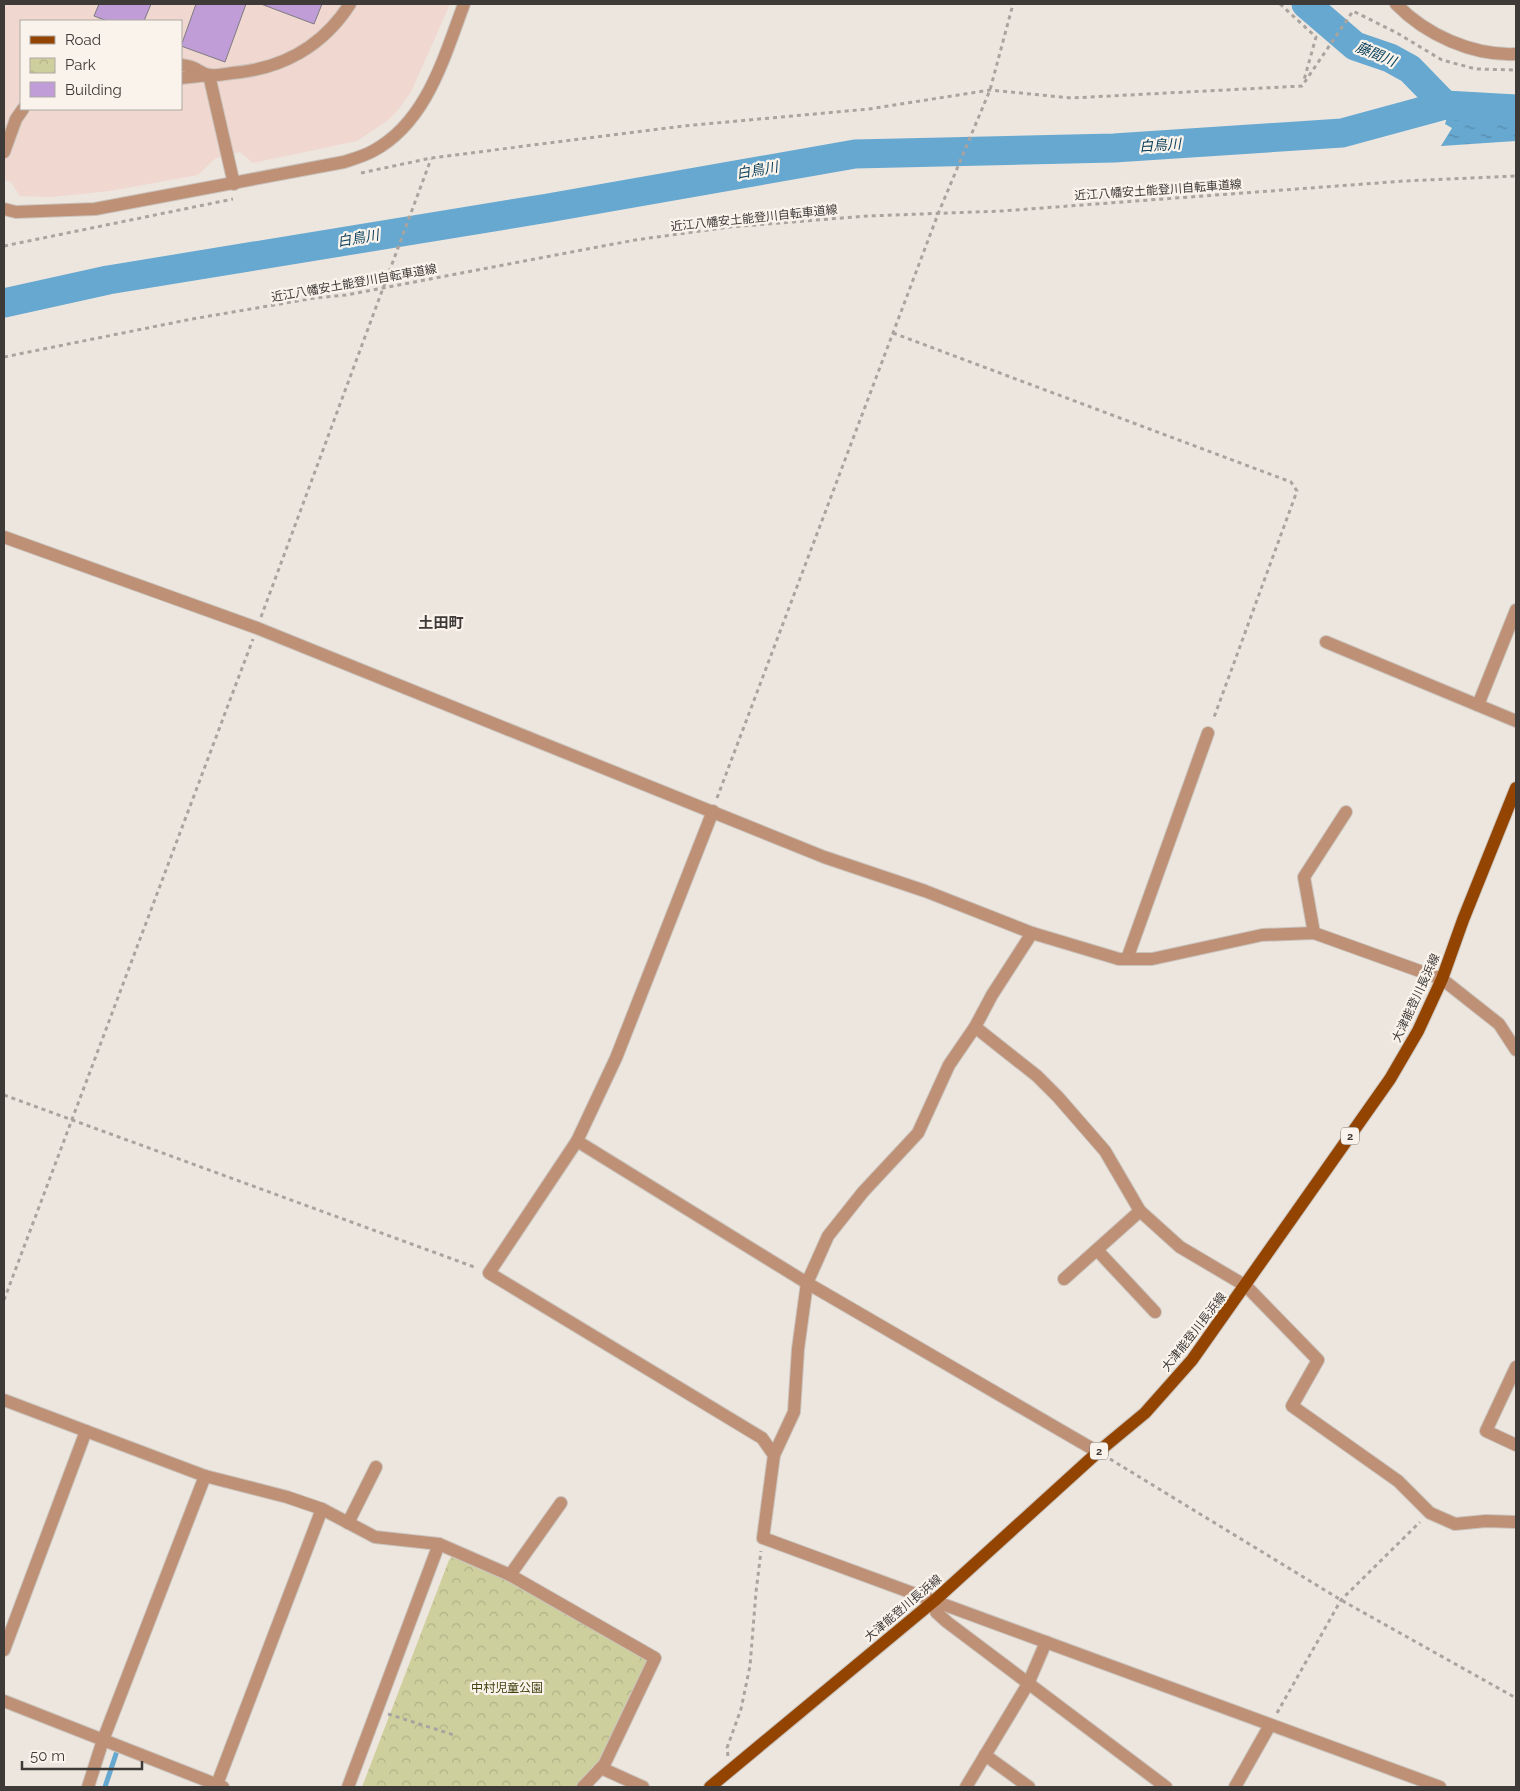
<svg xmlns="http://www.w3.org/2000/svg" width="1520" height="1791" font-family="Raleway,'Noto Sans JP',sans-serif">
  <defs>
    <pattern id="park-crowns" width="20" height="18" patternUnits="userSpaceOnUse" patternTransform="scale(1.25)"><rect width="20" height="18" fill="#cdcf9d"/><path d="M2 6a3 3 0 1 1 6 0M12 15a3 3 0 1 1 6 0" fill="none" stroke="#b1b288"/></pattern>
    <pattern id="water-ripples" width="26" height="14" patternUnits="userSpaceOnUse" patternTransform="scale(1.25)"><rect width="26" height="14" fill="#67a8d0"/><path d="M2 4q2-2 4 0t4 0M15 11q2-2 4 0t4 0" fill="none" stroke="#568aaa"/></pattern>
  </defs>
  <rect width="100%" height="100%" fill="#ede6df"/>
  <path fill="#f0d7cf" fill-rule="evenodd" d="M 4,4 L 450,4 L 411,92 L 398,110 L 387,121 L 357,141 L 253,163 L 240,152 L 216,158 L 198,175 L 110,191 L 51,197 L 20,196 L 11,182 L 4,180 ZM 21,21 L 181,21 L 181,109 L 21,109 Z"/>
  <path fill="url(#park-crowns)" d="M 456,1552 L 649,1660 L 601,1763 L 579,1787 L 362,1787 L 449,1560 Z"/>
  <path fill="url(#water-ripples)" d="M 1453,98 L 1516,109 L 1516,141 L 1441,146 L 1452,128 L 1445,124 Z"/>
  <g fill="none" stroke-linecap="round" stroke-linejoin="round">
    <path stroke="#67a8d0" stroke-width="5" d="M 105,1787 L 116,1754"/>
    <g stroke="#67a8d0" stroke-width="29">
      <path d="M 1306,4 L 1355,46 L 1390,58 L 1410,69 L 1445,105"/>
      <path d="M 4,303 L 108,280 L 548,208 L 855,154 L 1114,148 L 1342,133 L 1445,105 L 1516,109"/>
    </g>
  </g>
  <g fill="#c09dd6" stroke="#7f7a82">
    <path d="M 99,4 L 151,4 L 144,21 L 107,21 L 94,16 Z"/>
    <path d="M 196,4 L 246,4 L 225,62 L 181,46 Z"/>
    <path d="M 261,4 L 322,4 L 314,24 Z"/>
  </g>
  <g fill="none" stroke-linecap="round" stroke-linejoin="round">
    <g stroke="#cac4bd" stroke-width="14">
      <g id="minor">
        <path d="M 1396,4 C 1426,35 1473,56 1516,54"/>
        <path d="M 181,65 C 198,66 198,73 209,75 C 216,76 226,74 232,73 C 282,69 323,46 350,4"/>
        <path d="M 181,78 L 209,75 L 234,184"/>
        <path d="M 4,152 L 16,119 L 23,109"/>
        <path d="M 4,209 L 16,212 L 95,209 L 344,162 C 353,159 364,156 373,151 C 427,122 444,57 464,4"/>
        <path d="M 4,537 L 257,628 L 824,857 L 925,891 L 1032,933 L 1119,959 L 1152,959 L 1262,935 L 1314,933 L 1442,979 L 1499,1024 L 1516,1050"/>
        <path d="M 1326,642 L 1516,721"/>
        <path d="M 1478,705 L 1516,610"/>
        <path d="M 713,811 L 616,1058 L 577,1141 L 489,1273 L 762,1438 L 774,1455"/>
        <path d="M 1032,933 L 992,995 L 975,1027 L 949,1065 L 918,1133 L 863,1192 L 828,1236 L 807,1283 L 798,1349 L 794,1412 L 774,1455 L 763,1538 L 1440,1787"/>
        <path d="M 1314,933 L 1304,877 L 1346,812"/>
        <path d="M 1127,959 L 1208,733"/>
        <path d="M 975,1027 L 1037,1076 L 1058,1097 L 1105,1151 L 1140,1211 L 1180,1247 L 1246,1286 L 1318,1360 L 1292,1406 L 1398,1481 L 1430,1513 L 1455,1524 L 1486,1521 L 1516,1522"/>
        <path d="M 577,1141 L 807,1283 L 1098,1452"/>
        <path d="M 1097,1250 L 1155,1312"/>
        <path d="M 1064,1279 L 1140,1211"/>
        <path d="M 1516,1367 L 1486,1431 L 1516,1445"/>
        <path d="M 4,1400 L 205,1476 L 287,1497 L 322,1509 L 375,1537 L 439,1544 L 510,1575 L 655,1658 L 604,1765 L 583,1787"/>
        <path d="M 348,1523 L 376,1467"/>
        <path d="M 510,1575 L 561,1503"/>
        <path d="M 934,1601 L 936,1612 L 947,1622 L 1166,1787"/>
        <path d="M 4,1650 L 86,1431"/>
        <path d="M 4,1701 L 223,1787"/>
        <path d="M 985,1755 L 1029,1787"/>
        <path d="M 601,1768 L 643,1787"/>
        <path d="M 88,1787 L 103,1740 L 205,1476"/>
        <path d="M 216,1787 L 322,1509"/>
        <path d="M 348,1787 L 439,1544"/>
        <path d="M 966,1787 L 1028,1684 L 1046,1642"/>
        <path d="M 1235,1787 L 1270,1725"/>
      </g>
    </g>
    <g stroke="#cac4bd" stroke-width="14">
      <path id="major" d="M 710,1787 L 934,1601 L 1098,1452 L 1145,1413 L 1192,1360 L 1390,1079 L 1418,1031 L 1442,979 L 1463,920 L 1516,788"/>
    </g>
    <g stroke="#a9a49f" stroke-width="3" stroke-dasharray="4 4" stroke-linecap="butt">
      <path d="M 1280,4 L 1316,37 L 1304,80"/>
      <path d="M 361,173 L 431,158 L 683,126 L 869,109 L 990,90 L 1071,98 L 1302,86 L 1353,11 L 1397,33 L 1442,60 L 1476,69 L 1516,70"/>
      <path d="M 4,246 L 233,199"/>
      <path d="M 893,333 L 1291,482 L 1297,491 L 1213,720"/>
      <path d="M 4,357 L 192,319 L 315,298 L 346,295 L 635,240 L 730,227 L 867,216 L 1002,211 L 1404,181 L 1516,176"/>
      <path d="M 261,617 L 431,159"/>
      <path d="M 717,798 L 938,214 L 990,90 L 1013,4"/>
      <path d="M 4,1095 L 477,1268"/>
      <path d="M 4,1300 L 253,639"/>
      <path d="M 1110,1459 L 1341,1600 L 1516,1698"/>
      <path d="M 1277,1713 L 1341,1600 L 1420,1522"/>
      <path d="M 388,1714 L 454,1735"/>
      <path d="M 728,1756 L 727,1748 L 741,1709 L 750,1666 L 756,1592 L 761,1551"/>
    </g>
    <use href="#minor" stroke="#be9076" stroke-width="12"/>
    <use href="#major" stroke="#934400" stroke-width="12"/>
  </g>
  <g text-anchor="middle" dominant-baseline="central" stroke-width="4.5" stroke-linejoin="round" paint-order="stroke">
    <g fill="#faf3ec" stroke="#76726d" stroke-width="1">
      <rect x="1341" y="1127.5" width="18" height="17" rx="4"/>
      <rect x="1090" y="1442.5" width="18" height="17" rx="4"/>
    </g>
    <g font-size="11" font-weight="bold" fill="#3d3a37">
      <text x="1350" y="1136">2</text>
      <text x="1099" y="1451">2</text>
    </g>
    <g font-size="12" fill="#3d3a37" stroke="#faf3ec">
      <text transform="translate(1158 190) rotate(-4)">近江八幡安土能登川自転車道線</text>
      <text transform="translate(754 218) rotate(-6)">近江八幡安土能登川自転車道線</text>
      <text transform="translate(354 283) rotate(-10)">近江八幡安土能登川自転車道線</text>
      <text transform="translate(1416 998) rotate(-65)">大津能登川長浜線</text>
      <text transform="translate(1194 1332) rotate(-52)">大津能登川長浜線</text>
      <text transform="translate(903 1608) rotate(-40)">大津能登川長浜線</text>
    </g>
    <g font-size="12" fill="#434410" stroke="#faf3ec">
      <text x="507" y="1688">中村児童公園</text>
    </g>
    <g font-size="14" font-style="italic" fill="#053d58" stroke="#faf3ec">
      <text transform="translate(1376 54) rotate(23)">藤間川</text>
      <text transform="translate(1160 145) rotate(-4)">白鳥川</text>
      <text transform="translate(757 170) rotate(-10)">白鳥川</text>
      <text transform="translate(358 238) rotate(-10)">白鳥川</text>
    </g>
    <g font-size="15" font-weight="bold" fill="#3d3a37" stroke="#faf3ec">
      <text x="441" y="623">土田町</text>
    </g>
  </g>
  <rect width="1520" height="1791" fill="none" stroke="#3d3a37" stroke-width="10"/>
  <rect x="20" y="20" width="162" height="90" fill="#faf3ec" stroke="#aea9a4"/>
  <rect x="30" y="36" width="25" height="8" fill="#934400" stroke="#aea9a4"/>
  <text x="65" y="45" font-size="15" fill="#3d3a37">Road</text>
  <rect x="30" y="58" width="25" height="15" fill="url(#park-crowns)" stroke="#aea9a4"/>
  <text x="65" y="70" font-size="15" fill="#3d3a37">Park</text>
  <rect x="30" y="82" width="25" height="15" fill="#c09dd6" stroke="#aea9a4"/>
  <text x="65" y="95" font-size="15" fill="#3d3a37">Building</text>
  <path d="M22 1761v8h120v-8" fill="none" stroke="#3d3a37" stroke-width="2.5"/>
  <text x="30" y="1761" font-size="15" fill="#3d3a37" stroke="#faf3ec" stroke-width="4" paint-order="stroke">50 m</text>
</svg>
